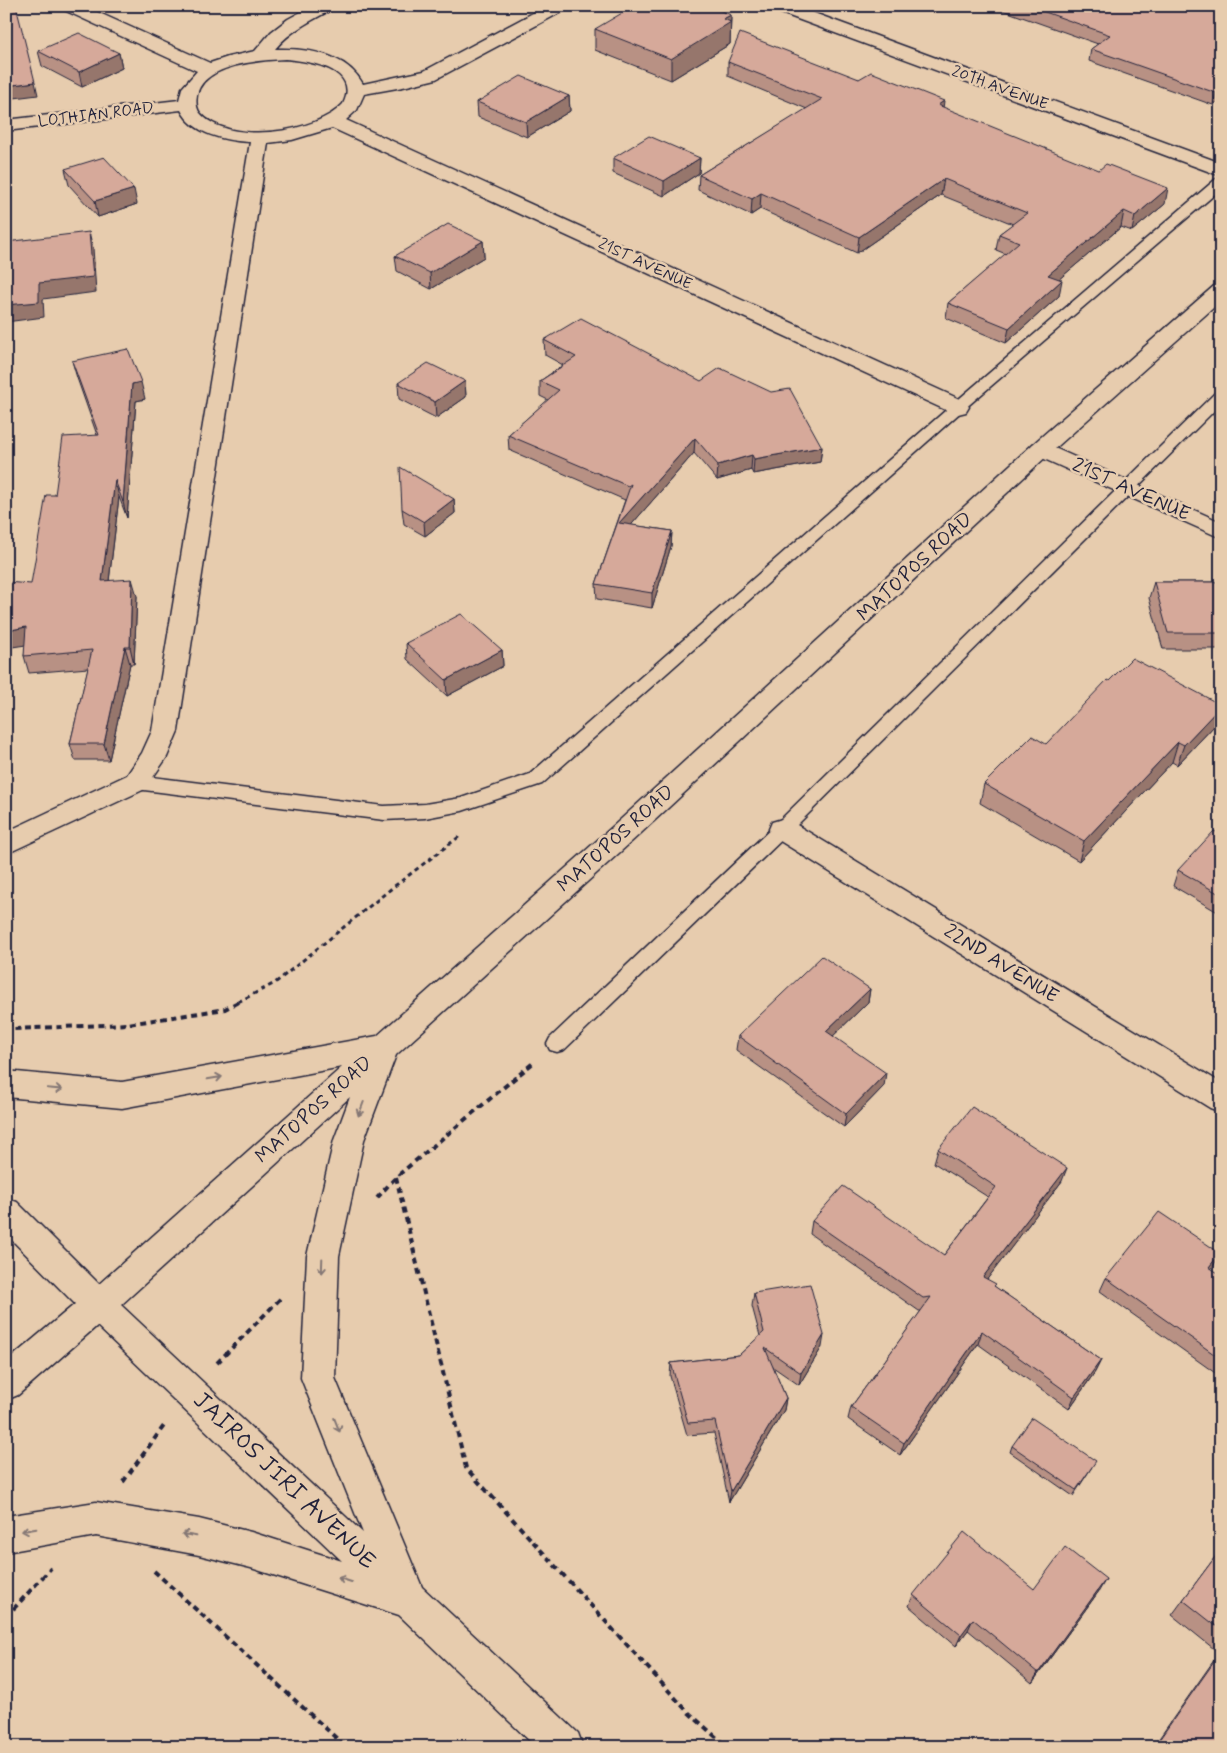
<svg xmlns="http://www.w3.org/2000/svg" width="1227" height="1753" font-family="Mynerve,sans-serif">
  <rect width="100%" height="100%" fill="#e7ccae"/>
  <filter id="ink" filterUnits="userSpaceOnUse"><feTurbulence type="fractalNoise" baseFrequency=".02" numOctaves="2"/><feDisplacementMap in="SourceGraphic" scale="10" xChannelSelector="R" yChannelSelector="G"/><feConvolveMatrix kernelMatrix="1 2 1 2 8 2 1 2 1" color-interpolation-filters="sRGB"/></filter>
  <g filter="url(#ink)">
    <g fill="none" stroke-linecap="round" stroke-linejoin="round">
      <g stroke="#22223b" stroke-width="3">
        <g id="lane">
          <path d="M 1221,178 L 1221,189 L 963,410 L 542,784 L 462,811 L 425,818 L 384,820 L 136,789 L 130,787 L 127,782 L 130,777 L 136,775 L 384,806 L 425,804 L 461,798 L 530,774 L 953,404 L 1216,179 Z"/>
          <path d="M 1221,391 L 1221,404 L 788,834 L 564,1050 L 557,1052 L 550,1050 L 547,1044 L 550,1038 L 776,824 L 1216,392 Z"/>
        </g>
      </g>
      <g stroke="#22223b" stroke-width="3">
        <g id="street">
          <path d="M 62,6 L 84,6 L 210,63 L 228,57 L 255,51 L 271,32 L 288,19 L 312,6 L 333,6 L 331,10 C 310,21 290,31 275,49 C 307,48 346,53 363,84 L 424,71 L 546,6 L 567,6 L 565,10 L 436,79 L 403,87 L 364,94 L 357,110 L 346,120 L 966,402 L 969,407 L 966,412 L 958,414 L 950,412 L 332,128 L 292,140 L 268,143 L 178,731 L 167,757 L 145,789 L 6,854 L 6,832 L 127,775 L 142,753 L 152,731 L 250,142 C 225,141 193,134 181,110 L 6,131 L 6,120 L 179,100 L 182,88 L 197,71 L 64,10 ZM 285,59 C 308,61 361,68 343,104 C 317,133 228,146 200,113 C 196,108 196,101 197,95 C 203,64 261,60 285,59 Z"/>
          <path d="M 771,6 L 795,6 L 1221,163 L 1221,176 L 773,10 Z"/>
          <path d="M 1041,442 L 1221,522 L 1221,538 L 1033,454 L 1030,449 L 1033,444 Z"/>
          <path d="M 782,819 L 792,822 L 1221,1083 L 1221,1112 L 1210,1108 L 772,836 L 769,829 L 772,822 Z"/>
        </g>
      </g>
      <g stroke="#22223b" stroke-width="3">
        <path id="secondary" d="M 1221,284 L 1221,301 L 1049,454 L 640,834 L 396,1055 L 364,1140 L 339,1256 L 335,1378 L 422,1587 L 578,1733 L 583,1747 L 536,1747 L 399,1615 L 251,1568 L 199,1555 L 96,1536 L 6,1552 L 6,1516 L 96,1502 L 199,1519 L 251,1532 L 342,1561 L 97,1326 L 18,1395 L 6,1400 L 6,1362 L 75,1304 L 6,1234 L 6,1198 L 17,1202 L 99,1284 L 342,1067 L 122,1108 L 6,1097 L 6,1071 L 122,1082 L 377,1036 L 620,820 L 1033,444 L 1214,286 ZM 350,1097 L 334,1140 L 307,1256 L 301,1378 L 363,1533 L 121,1305 Z"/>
      </g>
      <path stroke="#22223b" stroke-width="3" stroke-dasharray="4.5 4" stroke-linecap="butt" d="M 238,1002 L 275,983 L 392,888 L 460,836"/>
      <g stroke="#22223b" stroke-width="4" stroke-dasharray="6 4.5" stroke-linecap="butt">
        <path d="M 6,1023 L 14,1029 L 128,1024 L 225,1009 L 240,1001"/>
        <path d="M 396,1177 L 466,1468 L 688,1712 L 727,1747"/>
        <path d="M 377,1198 L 396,1177 L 533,1063"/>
        <path d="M 217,1363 L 281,1298"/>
        <path d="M 123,1482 L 166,1423"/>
        <path d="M 154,1571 L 346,1747"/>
        <path d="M 6,1617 L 51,1568"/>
      </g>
      <use href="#lane" fill="#e7ccae" fill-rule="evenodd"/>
      <use href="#street" fill="#e7ccae" fill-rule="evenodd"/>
      <use href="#secondary" fill="#e7ccae" fill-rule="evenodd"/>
    </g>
    <g fill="#b89184" stroke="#22223b">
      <path d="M 991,6 L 1221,6 L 1221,99 L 1213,105 L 1089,61 L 1091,49 L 1098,44 Z"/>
      <path d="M 731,15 L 730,44 L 671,80 L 595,50 L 595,29 Z"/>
      <path d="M 38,51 L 119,53 L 122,68 L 82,87 L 42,66 Z"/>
      <path d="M 728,62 L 859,79 L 943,108 L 1165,204 L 1132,231 L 1121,227 L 1059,279 L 1059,296 L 1006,343 L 946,318 L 948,303 L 1006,254 L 996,250 L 999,234 L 1013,224 L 941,195 L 857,253 L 760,209 L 751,215 L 698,190 L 699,175 L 807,109 L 728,76 Z"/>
      <path d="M 569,96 L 570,111 L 527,137 L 478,117 L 477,102 Z"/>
      <path d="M 613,158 L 700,158 L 699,173 L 664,196 L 613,173 Z"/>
      <path d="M 65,169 L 137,204 L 98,217 L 69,185 Z"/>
      <path d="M 483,241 L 484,257 L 431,289 L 397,271 L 395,256 Z"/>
      <path d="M 544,340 L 822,447 L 820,462 L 753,474 L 751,470 L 717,480 L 694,453 L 631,525 L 672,531 L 671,546 L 652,608 L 597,599 L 596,584 L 625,500 L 509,450 L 508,435 L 548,400 L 540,396 L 540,381 L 563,365 L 545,355 Z"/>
      <path d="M 72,361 L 145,399 L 136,401 L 127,518 L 119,497 L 109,581 L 137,596 L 134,664 L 130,664 L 109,760 L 75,760 L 70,744 L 88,668 L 29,673 L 24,656 L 55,495 L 97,435 L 77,378 Z"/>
      <path d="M 465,381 L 466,397 L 436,418 L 399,399 L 398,383 Z"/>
      <path d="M 454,499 L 455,513 L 425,536 L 404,524 L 402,509 Z"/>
      <path d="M 1154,582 L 1221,582 L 1221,649 L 1163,649 L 1149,598 Z"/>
      <path d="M 406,643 L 502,650 L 503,666 L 447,696 L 407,659 Z"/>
      <path d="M 1109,681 L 1221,705 L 1221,708 L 1215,725 L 1177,765 L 1172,762 L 1079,861 L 980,803 L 984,784 L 1046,744 Z"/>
      <path d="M 1221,834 L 1221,914 L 1173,886 L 1178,870 Z"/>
      <path d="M 870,989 L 868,1002 L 833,1036 L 884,1086 L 844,1127 L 736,1050 L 738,1036 Z"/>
      <path d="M 938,1149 L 1062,1181 L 987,1279 L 995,1287 L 1101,1360 L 1095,1372 L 1069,1409 L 978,1344 L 900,1455 L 848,1419 L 851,1407 L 921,1311 L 919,1311 L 810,1234 L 812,1221 L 944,1255 L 988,1197 L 934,1163 Z"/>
      <path d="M 1220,1253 L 1211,1269 L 1221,1275 L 1221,1372 L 1218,1375 L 1100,1291 L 1106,1278 Z"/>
      <path d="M 754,1293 L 822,1347 L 799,1385 L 773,1367 L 786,1398 L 784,1410 L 729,1502 L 714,1433 L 687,1435 L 670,1376 L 671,1363 L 739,1355 L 760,1336 L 752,1306 Z"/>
      <path d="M 1012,1446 L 1092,1467 L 1073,1496 L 1010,1452 Z"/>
      <path d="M 1221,1549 L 1221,1747 L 1153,1747 L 1219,1653 L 1172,1615 L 1183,1600 Z"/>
      <path d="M 1034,1589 L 1099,1591 L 1032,1683 L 968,1630 L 956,1646 L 909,1606 L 913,1595 Z"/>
    </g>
    <g fill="#96766c" stroke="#22223b">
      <path d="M 731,15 L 730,44 L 671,80 L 671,59 L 723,19 Z"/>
      <path d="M 119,53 L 122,68 L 82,87 L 79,72 Z"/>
      <path d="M 35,82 L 38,95 L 6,99 L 6,86 Z"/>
      <path d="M 1221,89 L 1221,99 L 1213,105 L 1216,93 Z"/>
      <path d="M 569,96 L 570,111 L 527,137 L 526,122 Z"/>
      <path d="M 944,101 L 942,116 L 938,105 Z"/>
      <path d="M 700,158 L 699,173 L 664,196 L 664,181 Z"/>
      <path d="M 944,179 L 941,195 L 857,253 L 859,237 Z"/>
      <path d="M 1168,188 L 1165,204 L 1132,231 L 1135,216 Z"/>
      <path d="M 134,189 L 137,204 L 98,217 L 95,201 Z"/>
      <path d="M 761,193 L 760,209 L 751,215 L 752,199 Z"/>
      <path d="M 1124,211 L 1121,227 L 1045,291 L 1048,275 Z"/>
      <path d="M 89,232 L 93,248 L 96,292 L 43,299 L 44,317 L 6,322 L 6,305 L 39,283 Z"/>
      <path d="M 483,241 L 484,257 L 431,289 L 430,273 Z"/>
      <path d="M 1062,280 L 1059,296 L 1006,343 L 1009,328 Z"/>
      <path d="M 465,381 L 466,397 L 436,418 L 435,402 Z"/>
      <path d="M 141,382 L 145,399 L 136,401 L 127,518 L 123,502 L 132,384 Z"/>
      <path d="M 695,438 L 694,453 L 619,539 L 619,523 Z"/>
      <path d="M 822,447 L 820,462 L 753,474 L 754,459 Z"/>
      <path d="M 752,455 L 751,470 L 717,480 L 718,465 Z"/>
      <path d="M 115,480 L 119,497 L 107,598 L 102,581 Z"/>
      <path d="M 454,499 L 455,513 L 425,536 L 424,522 Z"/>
      <path d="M 672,531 L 671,546 L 652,608 L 652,593 Z"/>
      <path d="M 132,579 L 137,596 L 134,664 L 130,647 Z"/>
      <path d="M 26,627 L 32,644 L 6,648 L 6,631 Z"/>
      <path d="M 125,647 L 130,664 L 109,760 L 104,744 Z"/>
      <path d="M 502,650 L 503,666 L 447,696 L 446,680 Z"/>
      <path d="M 1221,706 L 1215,725 L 1177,765 L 1184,745 Z"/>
      <path d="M 1178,742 L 1172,762 L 1079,861 L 1084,841 Z"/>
      <path d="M 870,989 L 868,1002 L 824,1045 L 826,1031 Z"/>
      <path d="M 886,1073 L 884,1086 L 844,1127 L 846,1114 Z"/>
      <path d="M 1067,1168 L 1062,1181 L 979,1290 L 983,1277 Z"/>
      <path d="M 1220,1253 L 1213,1267 L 1202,1281 L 1209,1267 Z"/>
      <path d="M 982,1331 L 978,1344 L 900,1455 L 904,1443 Z"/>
      <path d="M 824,1335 L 822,1347 L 799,1385 L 801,1373 Z"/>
      <path d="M 1101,1360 L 1095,1372 L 1069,1409 L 1074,1397 Z"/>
      <path d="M 786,1398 L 784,1410 L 729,1502 L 731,1491 Z"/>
      <path d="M 1106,1579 L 1099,1591 L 1032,1683 L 1038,1673 Z"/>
      <path d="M 973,1619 L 968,1630 L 956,1646 L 961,1635 Z"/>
    </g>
    <g fill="#d6a99a" stroke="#22223b">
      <path d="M 6,6 L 16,6 L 35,82 L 6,86 Z"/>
      <path d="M 634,6 L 709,6 L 731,15 L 723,19 L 731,22 L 671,59 L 595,29 Z"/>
      <path d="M 1028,6 L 1221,6 L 1221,89 L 1216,93 L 1091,49 L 1110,35 Z"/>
      <path d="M 79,33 L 119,53 L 79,72 L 38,51 Z"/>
      <path d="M 740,33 L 859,79 L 871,72 L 944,101 L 938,105 L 1099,170 L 1106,164 L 1168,188 L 1135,216 L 1124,211 L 1048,275 L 1062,280 L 1009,328 L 948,303 L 1019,242 L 999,234 L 1027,213 L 944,179 L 859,237 L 761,193 L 752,199 L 699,175 L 822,99 L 728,62 Z"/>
      <path d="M 521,76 L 569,96 L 526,122 L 477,102 Z"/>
      <path d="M 649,136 L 700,158 L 664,181 L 613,158 Z"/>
      <path d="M 104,157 L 134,189 L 95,201 L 65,169 Z"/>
      <path d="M 448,224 L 483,241 L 430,273 L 395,256 Z"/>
      <path d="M 89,232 L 93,277 L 39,283 L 39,302 L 6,305 L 6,242 Z"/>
      <path d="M 581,318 L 701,381 L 720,368 L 771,392 L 790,389 L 822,447 L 754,459 L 752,455 L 718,465 L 695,438 L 619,523 L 672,531 L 652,593 L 596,584 L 631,484 L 628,486 L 508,435 L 559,390 L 540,381 L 576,357 L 544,340 Z"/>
      <path d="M 128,349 L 141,382 L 132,384 L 123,502 L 115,480 L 102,581 L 132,579 L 130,647 L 125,647 L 104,744 L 70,744 L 92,650 L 24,656 L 26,627 L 6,631 L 6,582 L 31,584 L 46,495 L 55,495 L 63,437 L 99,435 L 72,361 Z"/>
      <path d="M 428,363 L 465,381 L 435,402 L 398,383 Z"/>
      <path d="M 400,467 L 454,499 L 424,522 L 402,509 Z"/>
      <path d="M 1154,582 L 1221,582 L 1221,633 L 1168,633 Z"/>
      <path d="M 461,614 L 502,650 L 446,680 L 406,643 Z"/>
      <path d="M 1132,658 L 1221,705 L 1221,706 L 1184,745 L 1178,742 L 1084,841 L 984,784 L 1032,736 L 1046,744 L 1107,680 L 1109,681 Z"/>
      <path d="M 1214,831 L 1221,834 L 1221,895 L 1178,870 Z"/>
      <path d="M 822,956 L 870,989 L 826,1031 L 886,1073 L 846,1114 L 738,1036 Z"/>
      <path d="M 972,1107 L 1067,1168 L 983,1277 L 996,1284 L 994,1286 L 1101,1360 L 1074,1397 L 982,1331 L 904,1443 L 851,1407 L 931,1297 L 923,1298 L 812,1221 L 843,1186 L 944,1255 L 996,1187 L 938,1149 Z"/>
      <path d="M 1159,1212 L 1220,1253 L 1209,1267 L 1221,1275 L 1221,1359 L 1106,1278 Z"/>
      <path d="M 810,1284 L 824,1335 L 801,1373 L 765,1348 L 786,1398 L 731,1491 L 715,1421 L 688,1423 L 671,1363 L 739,1355 L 764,1332 L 754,1293 Z"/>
      <path d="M 1032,1418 L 1096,1461 L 1076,1490 L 1012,1446 Z"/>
      <path d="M 964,1532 L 1034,1589 L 1065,1547 L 1106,1579 L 1038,1673 L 973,1619 L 961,1635 L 913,1595 Z"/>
      <path d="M 1221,1549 L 1221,1630 L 1183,1600 Z"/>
      <path d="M 1221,1652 L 1221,1747 L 1154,1747 Z"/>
    </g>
    <defs><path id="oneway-shaft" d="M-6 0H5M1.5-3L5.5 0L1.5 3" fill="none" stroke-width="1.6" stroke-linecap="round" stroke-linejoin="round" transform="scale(1.25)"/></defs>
    <g stroke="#847774">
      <use href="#oneway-shaft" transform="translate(215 1078) rotate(-10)"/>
      <use href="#oneway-shaft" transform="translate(55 1089) rotate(5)"/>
      <use href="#oneway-shaft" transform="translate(361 1109) rotate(111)"/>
      <use href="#oneway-shaft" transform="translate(322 1266) rotate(92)"/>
      <use href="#oneway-shaft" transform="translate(337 1425) rotate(68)"/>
      <use href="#oneway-shaft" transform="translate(29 1530) rotate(170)"/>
      <use href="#oneway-shaft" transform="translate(189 1535) rotate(-170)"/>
      <use href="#oneway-shaft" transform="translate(345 1580) rotate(-162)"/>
    </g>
  </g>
  <g text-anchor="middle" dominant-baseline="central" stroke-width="5" stroke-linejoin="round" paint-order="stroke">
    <g font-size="16" fill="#22223b" stroke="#e7ccae">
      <text transform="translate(1000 88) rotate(20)">20TH AVENUE</text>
      <text transform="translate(96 115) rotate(-7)">LOTHIAN ROAD</text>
      <text transform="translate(645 264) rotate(25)">21ST AVENUE</text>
    </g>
    <g font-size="20" fill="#22223b" stroke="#e7ccae">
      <text transform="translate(1131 490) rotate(24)">21ST AVENUE</text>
      <text transform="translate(915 567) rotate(-43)">MATOPOS ROAD</text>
      <text transform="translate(616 839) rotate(-42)">MATOPOS ROAD</text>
      <text transform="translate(1001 964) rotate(32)">22ND AVENUE</text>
      <text transform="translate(314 1110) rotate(-42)">MATOPOS ROAD</text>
    </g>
    <g font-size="24" fill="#22223b" stroke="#e7ccae">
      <text transform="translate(284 1481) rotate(44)">JAIROS JIRI AVENUE</text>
    </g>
  </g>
  <rect width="1227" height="1753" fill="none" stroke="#e7ccae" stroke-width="25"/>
  <rect x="12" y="12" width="1202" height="1728" fill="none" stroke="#22223b" stroke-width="2" filter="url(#ink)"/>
</svg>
